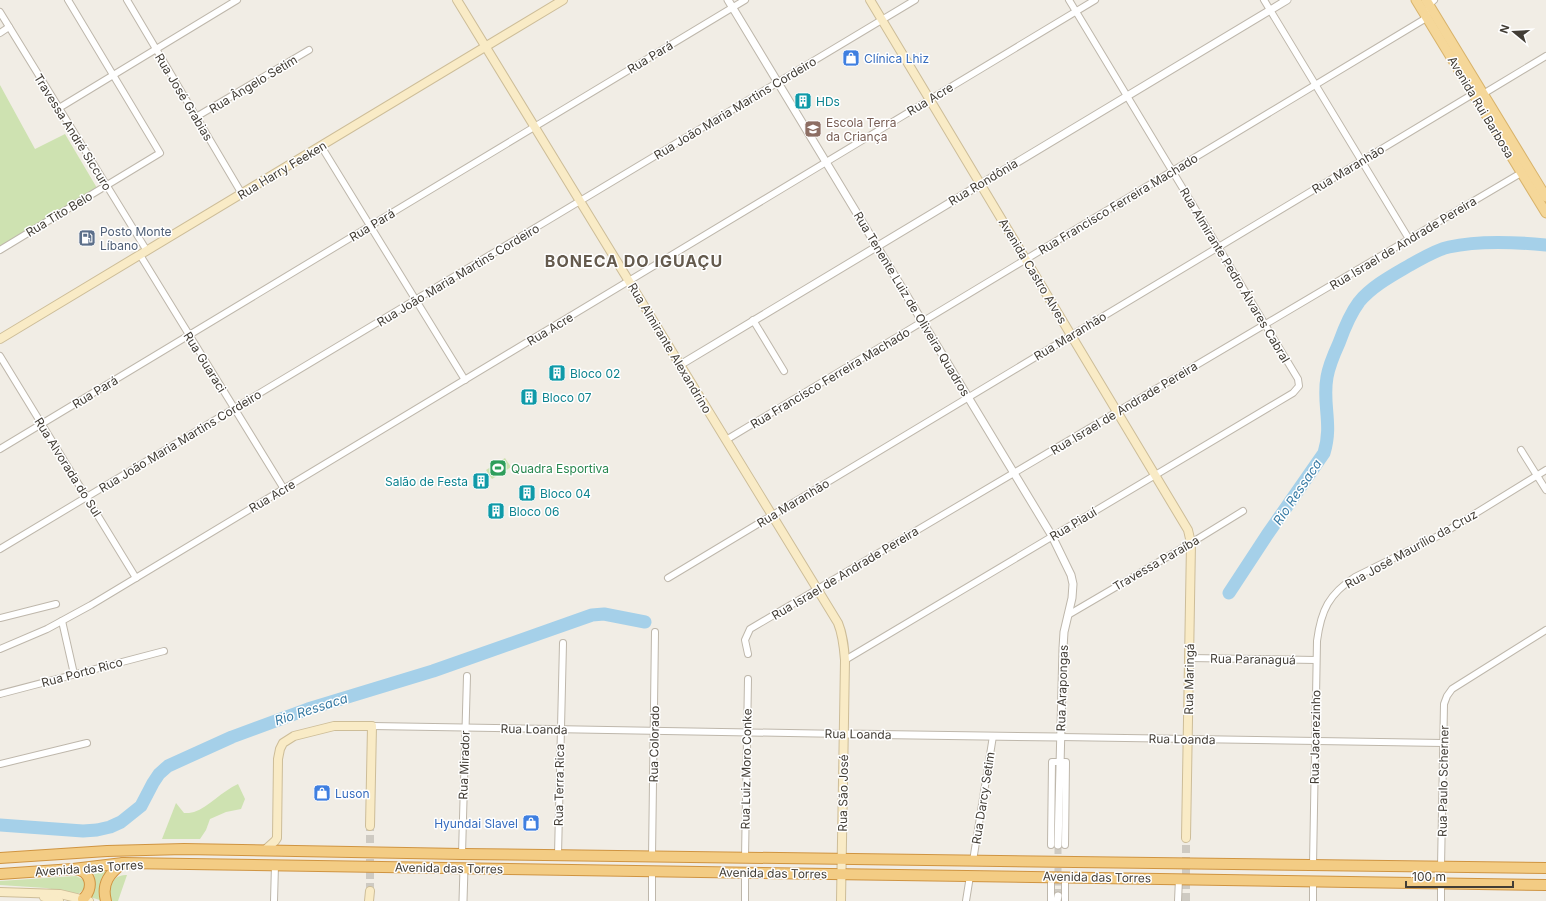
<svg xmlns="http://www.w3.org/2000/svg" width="1546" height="901" font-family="Inter,sans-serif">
  <rect width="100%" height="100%" fill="#f1ede5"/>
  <g fill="#cee2b1">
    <path d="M 0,85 L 35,149 L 65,134 L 97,188 L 0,246 Z"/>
    <path d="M 505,458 L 511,467 L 492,479 L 486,470 Z"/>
    <path d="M 238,784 L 245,799 L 241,809 L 226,812 L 210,819 L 206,830 L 200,839 L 162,839 L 176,803 L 184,813 C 187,813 191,813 194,812 C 209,807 222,791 238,784 Z"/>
    <path d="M 113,868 L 103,901 L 90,897 C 94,889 96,883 94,874 L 88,870 Z"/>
    <path d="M 127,875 L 118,901 L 112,901 C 106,889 112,874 127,875 Z"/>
    <path d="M 76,876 L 82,879 L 85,884 L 83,890 L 78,894 L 46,888 L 0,885 L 0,881 Z"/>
  </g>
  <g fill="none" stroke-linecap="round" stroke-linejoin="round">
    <g stroke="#a5d0e9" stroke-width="13">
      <path d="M 1229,593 L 1267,535 L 1324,453 C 1333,424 1322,404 1327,377 C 1329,365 1334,354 1339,343 C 1344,329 1350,314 1359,302 C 1372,286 1393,275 1410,265 C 1423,258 1435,250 1449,247 C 1480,240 1515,242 1546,245"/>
      <path d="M 0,825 L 83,831 L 97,830 L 110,827 L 121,822 L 141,806 L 153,783 L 159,774 L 168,766 L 232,737 L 308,709 L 433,671 L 592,615 L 604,614 L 645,622"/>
    </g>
    <path stroke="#cecac2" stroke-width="7" stroke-dasharray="7 3.5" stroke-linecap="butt" d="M 1058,896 L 1058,845"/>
    <g stroke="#cecac2" stroke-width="8" stroke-dasharray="8 4" stroke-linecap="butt">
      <path d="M 370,891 L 370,826"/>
      <path d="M 1186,901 L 1186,838"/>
    </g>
    <g stroke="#beb7ab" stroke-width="8">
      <g id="minor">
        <path d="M 127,0 L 242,194"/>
        <path d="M 1264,0 L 1409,239"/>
        <path d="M 0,12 L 147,251"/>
        <path d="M 0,33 L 9,27"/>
        <path d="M 59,108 L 237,0"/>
        <path d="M 196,117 L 309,50"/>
        <path d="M 321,146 L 465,380"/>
        <path d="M 0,250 L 160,153 L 68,0"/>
        <path d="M 140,255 L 284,489"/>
        <path d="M 753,320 L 784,371"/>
        <path d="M 0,356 L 136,578"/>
        <path d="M 726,440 L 1423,20 C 1430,13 1426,6 1434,0"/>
        <path d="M 0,449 L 745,0"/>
        <path d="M 1521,450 L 1546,490"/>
        <path d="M 0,549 L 915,0"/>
        <path d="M 668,578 L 1473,94 L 1483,94 L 1546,56"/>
        <path d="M 1068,615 L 1191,543 L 1243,511"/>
        <path d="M 0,618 L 56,604"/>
        <path d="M 62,621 L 74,674"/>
        <path d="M 0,649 L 47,629 L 91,605 L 1095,0"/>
        <path d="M 748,654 L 745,640 L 750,629 L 1521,173"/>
        <path d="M 1189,658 L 1316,660"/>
        <path d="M 845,660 L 1293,393 L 1299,386 L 1298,379 L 1069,0"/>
        <path d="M 0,694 L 164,651"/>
        <path d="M 372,726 L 844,734"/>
        <path d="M 1060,737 L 1443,743"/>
        <path d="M 0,764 L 87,743"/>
        <path d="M 1051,845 L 1052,762 L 1066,762 L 1065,845"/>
        <path d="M 462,854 L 467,676"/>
        <path d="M 558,855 L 563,643"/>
        <path d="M 652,857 L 655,632"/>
        <path d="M 745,858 L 748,679"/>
        <path d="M 973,861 L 993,736"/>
        <path d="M 1313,865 L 1317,641 C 1321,610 1329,594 1355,577 L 1442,534 L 1546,470"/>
        <path d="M 1441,867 L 1444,704 L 1447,696 L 1452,689 L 1546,630"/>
        <path d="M 274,901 L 275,865"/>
        <path d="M 652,901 L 652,871"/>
        <path d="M 745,901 L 745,872"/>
        <path d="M 966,901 L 970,876"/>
        <path d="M 1051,901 L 1051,877"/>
        <path d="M 1065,901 L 1065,877"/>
        <path d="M 1178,901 L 1179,879"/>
        <path d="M 1313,901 L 1313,881"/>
        <path d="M 1441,901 L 1441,883"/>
      </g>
    </g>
    <g stroke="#beb7ab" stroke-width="9">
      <g id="tertiary">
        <path d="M 728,0 L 1052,536 L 1071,575 L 1073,584 L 1072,598 L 1064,632 L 1063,648 L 1058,845"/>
        <path d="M 680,365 L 1287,0"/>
        <path d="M 844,734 L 1060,737"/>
        <path d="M 463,901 L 464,868"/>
        <path d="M 1057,901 L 1058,896"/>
      </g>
    </g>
    <g stroke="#cdbd98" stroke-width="10">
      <g id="secondary">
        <path d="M 457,0 L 838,623 C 843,635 844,647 845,660 L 841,901"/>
        <path d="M 870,0 L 1188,530 L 1191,543 L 1186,838"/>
        <path d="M 0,339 L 563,0"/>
        <path d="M 265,850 L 275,841 L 277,838 L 278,759 L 280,749 L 283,743 L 294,736 L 334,726 L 372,726 L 370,826"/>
        <path d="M 0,892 L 60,894 L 89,901"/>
        <path d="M 44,897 L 59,901"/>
        <path d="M 369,901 L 370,891"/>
      </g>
    </g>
    <g stroke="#d8b36b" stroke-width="11">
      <g id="primary">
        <path d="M 1416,0 L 1546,213"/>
        <path d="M 1426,0 L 1546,197"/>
      </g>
    </g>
    <g stroke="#cf9441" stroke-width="12">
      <g id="trunk">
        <path d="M 0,858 L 107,851 L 184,849 L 462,854 L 1546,868"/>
        <path d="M 75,869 C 92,871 94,889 83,899"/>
        <path d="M 0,874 L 73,869 L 123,863 L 1546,885"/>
        <path d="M 106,901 C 101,883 110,873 123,863"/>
      </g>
    </g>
    <use href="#minor" stroke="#fff" stroke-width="6"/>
    <use href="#tertiary" stroke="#fff" stroke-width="7"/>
    <use href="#secondary" stroke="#f9ebc6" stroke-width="8"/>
    <use href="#primary" stroke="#f5d799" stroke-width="9"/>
    <use href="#trunk" stroke="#f3cc84" stroke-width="10"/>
  </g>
  <defs>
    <g id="shop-square" transform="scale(0.9)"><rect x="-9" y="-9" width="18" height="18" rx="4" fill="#3f7fe0" stroke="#fff"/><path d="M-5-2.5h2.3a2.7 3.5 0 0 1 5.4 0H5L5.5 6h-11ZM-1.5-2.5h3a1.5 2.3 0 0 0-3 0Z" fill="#fff"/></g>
    <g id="building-square" transform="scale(0.9)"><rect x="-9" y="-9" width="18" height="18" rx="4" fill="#0f9aa8" stroke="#fff"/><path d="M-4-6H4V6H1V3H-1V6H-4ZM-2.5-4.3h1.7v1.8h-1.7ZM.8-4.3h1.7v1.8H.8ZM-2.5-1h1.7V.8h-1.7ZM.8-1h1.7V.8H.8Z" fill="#fff"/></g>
    <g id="school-square" transform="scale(0.9)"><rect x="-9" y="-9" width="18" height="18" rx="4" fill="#8d6e63" stroke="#fff"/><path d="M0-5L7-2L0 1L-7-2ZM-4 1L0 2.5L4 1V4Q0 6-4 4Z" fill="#fff"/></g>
    <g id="fuel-square" transform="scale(0.9)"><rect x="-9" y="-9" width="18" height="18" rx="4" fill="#5c6f8a" stroke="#fff"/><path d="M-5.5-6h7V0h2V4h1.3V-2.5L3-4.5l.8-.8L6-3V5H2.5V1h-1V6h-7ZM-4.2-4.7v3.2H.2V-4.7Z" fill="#fff"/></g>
    <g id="stadium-square" transform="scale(0.9)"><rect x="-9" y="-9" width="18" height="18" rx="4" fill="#2e9e5b" stroke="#fff"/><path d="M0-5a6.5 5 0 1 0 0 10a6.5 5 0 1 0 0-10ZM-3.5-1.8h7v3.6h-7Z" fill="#fff"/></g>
  </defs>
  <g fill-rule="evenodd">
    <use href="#shop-square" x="851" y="58"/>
    <use href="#building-square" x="803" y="101"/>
    <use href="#school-square" x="813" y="129"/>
    <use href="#fuel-square" x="87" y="238"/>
    <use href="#building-square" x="557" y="373"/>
    <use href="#building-square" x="529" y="397"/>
    <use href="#stadium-square" x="498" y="468"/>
    <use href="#building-square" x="481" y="481"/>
    <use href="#building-square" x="527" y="493"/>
    <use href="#building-square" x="496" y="511"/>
    <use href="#shop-square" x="322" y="793"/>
    <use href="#shop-square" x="531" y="823"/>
  </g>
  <g text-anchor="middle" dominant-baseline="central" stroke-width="3" stroke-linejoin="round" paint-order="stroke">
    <g font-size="12" fill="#423d35" stroke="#fff">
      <text transform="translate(650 57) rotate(-31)">Rua Pará</text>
      <text transform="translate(253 84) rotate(-31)">Rua Ângelo Setim</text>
      <text transform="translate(184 97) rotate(59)">Rua José Grabias</text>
      <text transform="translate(930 99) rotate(-31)">Rua Acre</text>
      <text transform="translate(1481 107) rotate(59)">Avenida Rui Barbosa</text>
      <text transform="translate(735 108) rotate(-31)">Rua João Maria Martins Cordeiro</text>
      <text transform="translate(73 132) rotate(58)">Travessa André Siccuro</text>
      <text transform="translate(1348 169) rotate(-31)">Rua Maranhão</text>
      <text transform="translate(282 170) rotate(-31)">Rua Harry Feeken</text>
      <text transform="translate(983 182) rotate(-31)">Rua Rondônia</text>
      <text transform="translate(1118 204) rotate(-31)">Rua Francisco Ferreira Machado</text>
      <text transform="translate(59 214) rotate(-31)">Rua Tito Belo</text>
      <text transform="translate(372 225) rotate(-31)">Rua Pará</text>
      <text transform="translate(1403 243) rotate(-31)">Rua Israel de Andrade Pereira</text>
      <text transform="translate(1033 271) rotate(59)">Avenida Castro Alves</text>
      <text transform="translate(458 275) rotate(-31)">Rua João Maria Martins Cordeiro</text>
      <text transform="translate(1235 275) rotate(59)">Rua Almirante Pedro Álvares Cabral</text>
      <text transform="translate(912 304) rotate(59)">Rua Tenente Luiz de Oliveira Quadros</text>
      <text transform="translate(550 329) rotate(-31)">Rua Acre</text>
      <text transform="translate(1070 336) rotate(-31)">Rua Maranhão</text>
      <text transform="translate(670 348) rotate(59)">Rua Almirante Alexandrino</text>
      <text transform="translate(205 362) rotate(58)">Rua Guaraci</text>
      <text transform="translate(830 378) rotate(-31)">Rua Francisco Ferreira Machado</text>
      <text transform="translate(95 392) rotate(-31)">Rua Pará</text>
      <text transform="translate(1124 408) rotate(-31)">Rua Israel de Andrade Pereira</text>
      <text transform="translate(180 441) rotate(-31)">Rua João Maria Martins Cordeiro</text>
      <text transform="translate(68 467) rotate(58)">Rua Alvorada do Sul</text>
      <text transform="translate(272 496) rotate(-31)">Rua Acre</text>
      <text transform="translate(793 503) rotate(-31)">Rua Maranhão</text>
      <text transform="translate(1073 524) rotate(-31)">Rua Piauí</text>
      <text transform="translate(1411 549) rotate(-29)">Rua José Maurílio da Cruz</text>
      <text transform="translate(1156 563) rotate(-30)">Travessa Paraíba</text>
      <text transform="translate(845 573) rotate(-31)">Rua Israel de Andrade Pereira</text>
      <text transform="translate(1253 659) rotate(1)">Rua Paranaguá</text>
      <text transform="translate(82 672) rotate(-15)">Rua Porto Rico</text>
      <text transform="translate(1189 679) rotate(-89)">Rua Maringá</text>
      <text transform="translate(1062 688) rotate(-88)">Rua Arapongas</text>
      <text transform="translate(534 729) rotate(1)">Rua Loanda</text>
      <text transform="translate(858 734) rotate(1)">Rua Loanda</text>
      <text transform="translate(1315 737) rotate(-89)">Rua Jacarezinho</text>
      <text transform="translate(1182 739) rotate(1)">Rua Loanda</text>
      <text transform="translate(654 744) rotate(-89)">Rua Colorado</text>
      <text transform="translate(464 765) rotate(-88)">Rua Mirador</text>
      <text transform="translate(746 769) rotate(-89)">Rua Luiz Moro Conke</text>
      <text transform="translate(1443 781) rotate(-89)">Rua Paulo Scherner</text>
      <text transform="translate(559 785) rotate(-89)">Rua Terra Rica</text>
      <text transform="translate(843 793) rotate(-89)">Rua São José</text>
      <text transform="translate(983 798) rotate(-81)">Rua Darcy Setim</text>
      <text transform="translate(89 868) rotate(-4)">Avenida das Torres</text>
      <text transform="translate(449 868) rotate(1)">Avenida das Torres</text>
      <text transform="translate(773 873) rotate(1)">Avenida das Torres</text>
      <text transform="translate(1097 877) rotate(1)">Avenida das Torres</text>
    </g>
    <g font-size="12" fill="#366cbe" stroke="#fff" text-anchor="start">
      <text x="864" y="58">Clínica Lhiz</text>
      <text x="335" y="793">Luson</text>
      <text x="518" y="823" text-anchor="end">Hyundai Slavel</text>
    </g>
    <g font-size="12" fill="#0d838f" stroke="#fff" text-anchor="start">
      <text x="816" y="101">HDs</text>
      <text x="570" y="373">Bloco 02</text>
      <text x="542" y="397">Bloco 07</text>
      <text x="468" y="481" text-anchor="end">Salão de Festa</text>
      <text x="540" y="493">Bloco 04</text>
      <text x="509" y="511">Bloco 06</text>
    </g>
    <g font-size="12" fill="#785e54" stroke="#fff" text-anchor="start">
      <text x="826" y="122">Escola Terra<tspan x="826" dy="14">da Criança</tspan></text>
    </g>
    <g font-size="12" fill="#4e5e75" stroke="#fff" text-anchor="start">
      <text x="100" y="231">Posto Monte<tspan x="100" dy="14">Líbano</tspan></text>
    </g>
    <g font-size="12" fill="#27864d" stroke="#fff" text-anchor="start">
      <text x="511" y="468">Quadra Esportiva</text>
    </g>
    <g font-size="13" font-style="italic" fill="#387ba4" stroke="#fff">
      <text transform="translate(1297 492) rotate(-56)">Rio Ressaca</text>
      <text transform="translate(311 709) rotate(-18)">Rio Ressaca</text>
    </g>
    <g font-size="16" font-weight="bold" letter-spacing="1" fill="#645a4d" stroke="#fff">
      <text x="634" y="261">BONECA DO IGUAÇU</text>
    </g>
  </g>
  <g transform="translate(1514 32) rotate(288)" stroke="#ffffff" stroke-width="3" paint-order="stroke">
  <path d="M0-3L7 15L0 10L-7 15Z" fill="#423d35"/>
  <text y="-6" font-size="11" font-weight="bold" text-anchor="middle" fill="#423d35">N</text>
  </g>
  <path d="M1406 881v6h107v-6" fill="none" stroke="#423d35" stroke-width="2"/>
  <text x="1412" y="881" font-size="12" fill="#423d35" stroke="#ffffff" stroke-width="3" paint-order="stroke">100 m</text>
</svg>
